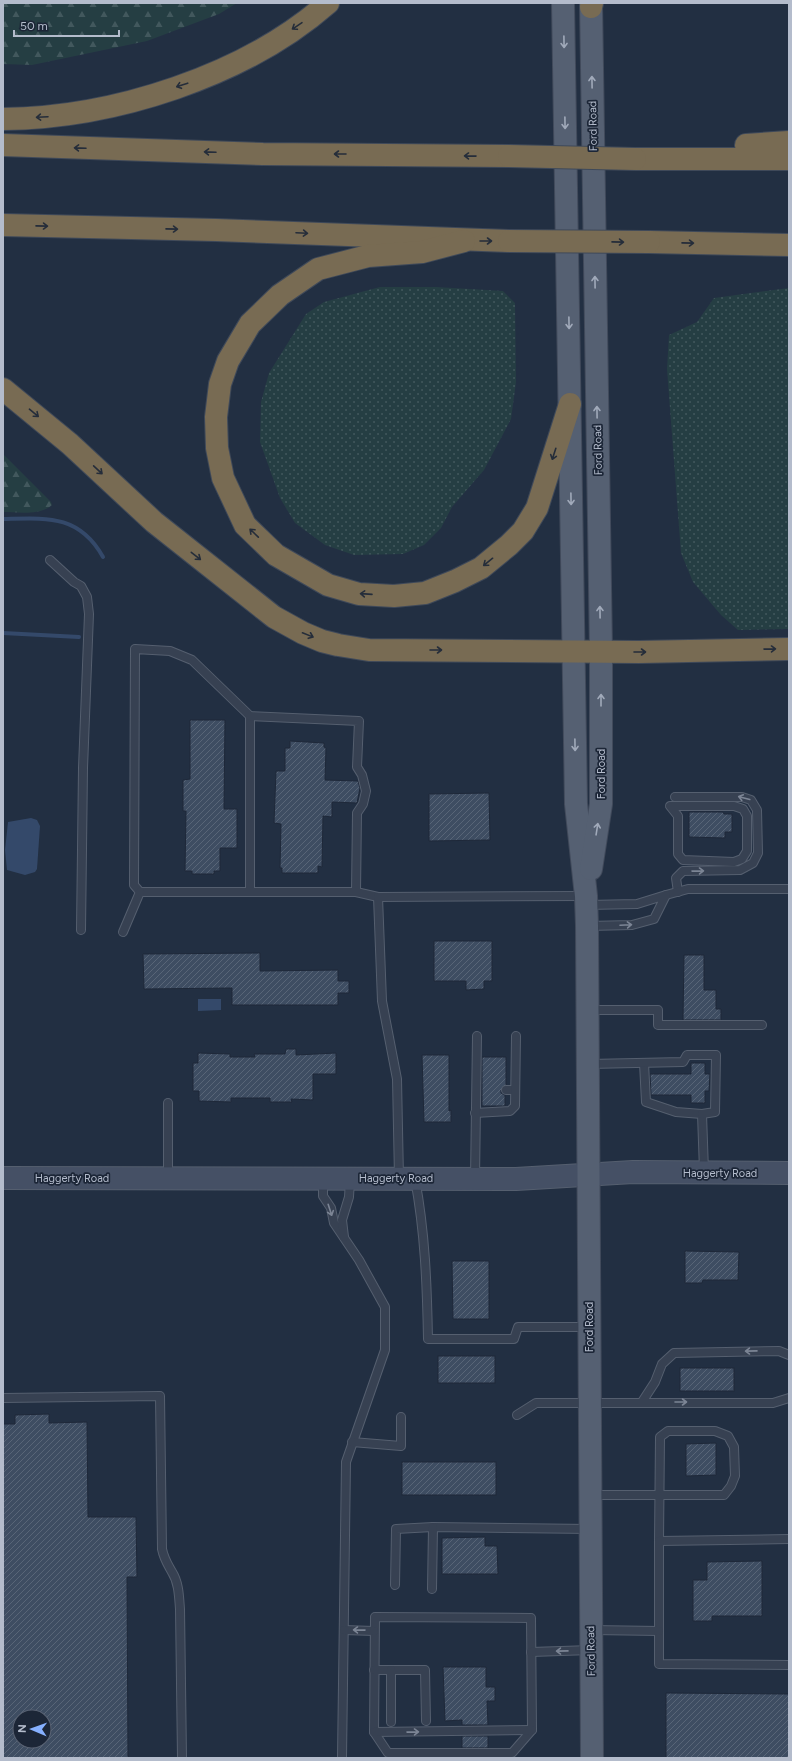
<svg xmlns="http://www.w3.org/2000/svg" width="792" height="1761" font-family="Figtree,sans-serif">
  <defs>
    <pattern id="grass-dots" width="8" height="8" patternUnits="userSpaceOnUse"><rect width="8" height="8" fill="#253e43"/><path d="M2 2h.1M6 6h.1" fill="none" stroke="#42585d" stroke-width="1.8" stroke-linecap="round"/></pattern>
    <pattern id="forest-firs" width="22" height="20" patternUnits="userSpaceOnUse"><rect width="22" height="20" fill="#253e43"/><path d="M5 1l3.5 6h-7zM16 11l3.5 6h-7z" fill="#42585d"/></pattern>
    <pattern id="building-hatch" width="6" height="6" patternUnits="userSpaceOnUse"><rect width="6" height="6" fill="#3e4d62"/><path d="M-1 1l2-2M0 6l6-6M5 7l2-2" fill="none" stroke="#586577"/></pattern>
  </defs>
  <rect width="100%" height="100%" fill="#222f42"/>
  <g fill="url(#grass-dots)">
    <path d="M 380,287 L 436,287 L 503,291 L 515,303 L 516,382 L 511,419 L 484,470 L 452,507 L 441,528 L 424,545 L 403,554 L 354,555 L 325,545 L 295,523 L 280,498 L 260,442 L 261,402 L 269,373 L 306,314 L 324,302 Z"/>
    <path d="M 789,288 L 789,629 L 738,630 L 721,615 L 693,582 L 681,553 L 667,369 L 669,335 L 697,322 L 714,298 Z"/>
  </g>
  <g fill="url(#forest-firs)">
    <path d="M 3,3 L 237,3 L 219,14 L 147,41 L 32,65 L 3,64 Z"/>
    <path d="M 3,454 L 51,502 L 52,505 C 40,516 17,512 3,512 Z"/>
  </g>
  <g fill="#34496a">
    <path d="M 31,818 L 37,820 L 40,826 L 37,869 L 35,872 L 25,875 L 7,870 L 5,850 L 8,822 Z"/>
    <path d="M 198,999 L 221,999 L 221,1010 L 198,1011 Z"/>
  </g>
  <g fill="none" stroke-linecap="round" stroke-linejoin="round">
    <g stroke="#34496a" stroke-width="4">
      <path d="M 3,519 C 46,518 79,514 103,557"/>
      <path d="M 3,633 L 79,637"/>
    </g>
  </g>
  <g fill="url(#building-hatch)" stroke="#1e2839" fill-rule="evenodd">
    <path d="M 190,720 L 225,720 L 224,809 L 237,809 L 237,848 L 220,848 L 220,871 L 214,871 L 214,874 L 192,874 L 192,871 L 185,871 L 186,811 L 183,811 L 183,780 L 190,779 Z"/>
    <path d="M 290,741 L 324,743 L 324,747 L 326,748 L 325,780 L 358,781 L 360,788 L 357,803 L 332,802 L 332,817 L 323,816 L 322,867 L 318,866 L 318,873 L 282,873 L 282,868 L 280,868 L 281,824 L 274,823 L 276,771 L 285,771 L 285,748 L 290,748 Z"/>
    <path d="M 489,793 L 490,840 L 429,841 L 429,794 Z"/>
    <path d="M 689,812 L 723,812 L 724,814 L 732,814 L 732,832 L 725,832 L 725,838 L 689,837 Z"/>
    <path d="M 434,941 L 492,941 L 492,981 L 484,981 L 484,989 L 466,990 L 466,981 L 434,981 Z"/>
    <path d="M 260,953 L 260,971 L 338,970 L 338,981 L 349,981 L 349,993 L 338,993 L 338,1005 L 232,1005 L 232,988 L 144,989 L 143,954 Z"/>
    <path d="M 684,955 L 704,955 L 704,990 L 716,990 L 716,1009 L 721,1009 L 721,1020 L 683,1020 Z"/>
    <path d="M 286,1049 L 296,1049 L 296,1055 L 336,1053 L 336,1074 L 313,1074 L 313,1100 L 291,1099 L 292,1102 L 270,1102 L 270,1098 L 231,1098 L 231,1102 L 199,1101 L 199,1091 L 193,1091 L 193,1063 L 198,1063 L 198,1053 L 230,1054 L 230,1057 L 255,1057 L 254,1054 L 285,1054 Z"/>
    <path d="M 422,1055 L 449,1055 L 449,1111 L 451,1110 L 451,1122 L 424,1122 Z"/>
    <path d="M 482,1057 L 506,1057 L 506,1085 L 501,1090 L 501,1093 L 505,1095 L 505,1106 L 482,1106 Z"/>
    <path d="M 691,1063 L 705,1063 L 705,1074 L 710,1074 L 709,1091 L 705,1091 L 705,1103 L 691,1103 L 691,1095 L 651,1095 L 650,1074 L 691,1074 Z"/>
    <path d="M 685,1251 L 739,1252 L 738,1280 L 703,1280 L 702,1283 L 685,1283 Z"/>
    <path d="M 452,1261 L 489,1261 L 489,1319 L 453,1319 Z"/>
    <rect x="438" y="1356" width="57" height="27"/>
    <rect x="680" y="1368" width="54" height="23"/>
    <path d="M 49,1414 L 49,1423 L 87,1422 L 88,1517 L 136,1517 L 137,1577 L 127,1577 L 128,1758 L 3,1758 L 3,1424 L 15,1424 L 15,1415 ZM 20,1717 L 44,1717 L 44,1741 L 20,1741 Z"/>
    <path d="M 716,1443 L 716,1475 L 686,1476 L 686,1444 Z"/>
    <rect x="402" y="1462" width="94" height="33"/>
    <path d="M 485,1537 L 485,1546 L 497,1546 L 498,1574 L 442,1574 L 442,1538 Z"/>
    <path d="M 762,1561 L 762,1616 L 712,1616 L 712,1621 L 693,1621 L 693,1580 L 707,1580 L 707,1562 Z"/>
    <path d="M 443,1667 L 486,1667 L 486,1687 L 495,1687 L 495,1701 L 487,1701 L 488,1725 L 462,1725 L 462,1720 L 445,1721 Z"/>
    <path d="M 666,1693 L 789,1694 L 789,1758 L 666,1758 Z"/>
    <rect x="462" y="1736" width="26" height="12"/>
  </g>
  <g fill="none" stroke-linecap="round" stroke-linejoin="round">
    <g stroke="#555f6f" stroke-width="10">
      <g id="lane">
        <path d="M 50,560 L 74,582 L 81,586 L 87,597 L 89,614 L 83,768 L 81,930"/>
        <path d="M 675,797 L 742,797 L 751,800 L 757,810 L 758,853 L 753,863 L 740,870 L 683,871 L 676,878 L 678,892"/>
        <path d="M 670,806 L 734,806 L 743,809 L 747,816 L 747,851 L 742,859 L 734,862 L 683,860 L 678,854 L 678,816 Z"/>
        <path d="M 250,892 L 250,716"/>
        <path d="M 356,892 L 357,813 L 363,804 L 366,791 L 362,775 L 357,767 L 359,721 L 250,716 L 192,660 L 170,651 L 135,649 L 134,885 L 140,892 L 356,892 L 378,897"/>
        <path d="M 666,895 L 688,889 L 789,889"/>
        <path d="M 587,905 L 637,904 L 666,895 L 654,919 L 632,925 L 588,926"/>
        <path d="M 123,932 L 140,892"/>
        <path d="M 589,1010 L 658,1010 L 658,1025 L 762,1025"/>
        <path d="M 644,1063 L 646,1102 L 676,1112 L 702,1114 L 704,1171"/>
        <path d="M 589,1064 L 683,1062 L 687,1055 L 716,1055 L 715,1112 L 702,1114"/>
        <path d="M 506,1090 L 515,1090"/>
        <path d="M 475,1113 L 510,1111 L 515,1106 L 516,1036"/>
        <path d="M 168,1178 L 168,1103"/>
        <path d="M 399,1178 L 397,1079 L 382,1001 L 378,897 L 585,896"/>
        <path d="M 475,1178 L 477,1036"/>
        <path d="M 323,1179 L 323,1196 L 331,1208 L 334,1223 L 359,1260 L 385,1307 L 385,1350 L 346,1462 L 342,1758"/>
        <path d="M 415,1179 C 425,1232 427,1285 428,1339 L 514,1339 L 518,1327 L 588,1327"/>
        <path d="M 344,1237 L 342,1220 L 349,1197 L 350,1180"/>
        <path d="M 3,1398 L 160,1396 L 162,1549 C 164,1559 167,1563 172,1572 C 179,1583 179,1597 180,1609 L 182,1758"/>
        <path d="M 642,1402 L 655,1382 L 662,1364 L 674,1353 L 779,1351 L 789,1355"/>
        <path d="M 517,1415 L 536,1403 L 773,1403 L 789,1398"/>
        <path d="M 352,1442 L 401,1446 L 401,1417"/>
        <path d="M 591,1495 L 724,1495 L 731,1486 L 735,1476 L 734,1447 L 728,1436 L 715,1431 L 668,1431 L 660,1437 L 659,1541"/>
        <path d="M 789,1539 L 659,1541 L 659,1664 L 789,1665"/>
        <path d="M 395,1585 L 396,1529 L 433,1527 L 590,1529"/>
        <path d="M 432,1589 L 433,1527"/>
        <path d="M 375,1617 L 531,1618 L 532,1730 L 512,1753 L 388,1753 L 374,1732 Z"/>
        <path d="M 344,1630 L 374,1631"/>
        <path d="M 592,1630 L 659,1631"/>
        <path d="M 531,1652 L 591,1650"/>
        <path d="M 374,1670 L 425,1670 L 426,1721"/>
        <path d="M 391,1722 L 391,1670"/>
        <path d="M 374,1732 L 532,1730"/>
      </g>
    </g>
    <g stroke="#555f6f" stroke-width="24">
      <path id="secondary" d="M 3,1178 L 516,1179 L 633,1172 L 789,1173"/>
    </g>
    <g stroke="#414a5b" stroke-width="24">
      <g id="primary">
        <path d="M 563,3 L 576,804 L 586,896 L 587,926 L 592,1758"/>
        <path d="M 591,869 L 601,804 L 601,651 L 591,3"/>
      </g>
    </g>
    <g stroke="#3f4959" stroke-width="24">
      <g id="highway">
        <path d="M 591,7 L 592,3"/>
        <path d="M 3,119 C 113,118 245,76 328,3"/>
        <path d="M 3,145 L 263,154 L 509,156"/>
        <path d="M 746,145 L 789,142"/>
        <path d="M 635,159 L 789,159"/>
        <path d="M 3,225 L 216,230 L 509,241"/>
        <path d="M 464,241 L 422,252 L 368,256 L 318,269 L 280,295 L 250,324 L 228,361 L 220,384 L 216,417 L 217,448 L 223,478 L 245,525 L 276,555 L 328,585 L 359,594 L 394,596 L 425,593 L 455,581 L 481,568 L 509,545 L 523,531 L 537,508 L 570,404"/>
        <path d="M 649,242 L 789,245"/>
        <path d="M 3,389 L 70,444 L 154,522 L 274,617 L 303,633 L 322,641 L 338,645 L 369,650 L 639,652 L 789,649"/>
      </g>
    </g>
    <use href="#lane" stroke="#374152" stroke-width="8"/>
    <use href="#secondary" stroke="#455065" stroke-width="22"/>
    <use href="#primary" stroke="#556072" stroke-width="22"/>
    <use href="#highway" stroke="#786b53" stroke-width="22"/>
    <g stroke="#3f4959" stroke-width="24" stroke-linecap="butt">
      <g id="highway-bridge">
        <path d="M 509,156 L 635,159"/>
        <path d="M 509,241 L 649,242"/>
      </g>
    </g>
    <use href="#highway-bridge" stroke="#786b53" stroke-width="22"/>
  </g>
  <defs><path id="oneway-shaft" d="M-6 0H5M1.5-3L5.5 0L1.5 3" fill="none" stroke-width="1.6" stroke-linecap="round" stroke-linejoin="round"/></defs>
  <g stroke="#252d3a">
    <use href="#oneway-shaft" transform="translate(297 26) rotate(146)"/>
    <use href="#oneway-shaft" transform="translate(182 85) rotate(162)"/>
    <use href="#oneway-shaft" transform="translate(42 117) rotate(177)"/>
    <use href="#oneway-shaft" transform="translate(80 148) rotate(-178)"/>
    <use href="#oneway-shaft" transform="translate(210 152) rotate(-178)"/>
    <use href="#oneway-shaft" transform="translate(340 154) rotate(-180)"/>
    <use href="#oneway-shaft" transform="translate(470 156) rotate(-179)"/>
    <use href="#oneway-shaft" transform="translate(42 226) rotate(1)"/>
    <use href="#oneway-shaft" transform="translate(172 229) rotate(1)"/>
    <use href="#oneway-shaft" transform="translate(302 233) rotate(3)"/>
    <use href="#oneway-shaft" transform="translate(486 241)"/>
    <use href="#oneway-shaft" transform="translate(618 242) rotate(1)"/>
    <use href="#oneway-shaft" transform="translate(688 243) rotate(1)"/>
    <use href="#oneway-shaft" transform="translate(34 413) rotate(40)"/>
    <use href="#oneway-shaft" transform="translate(554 454) rotate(108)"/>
    <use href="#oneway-shaft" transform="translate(98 470) rotate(43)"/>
    <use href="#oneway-shaft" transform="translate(254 533) rotate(-136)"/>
    <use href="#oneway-shaft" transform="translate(196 556) rotate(38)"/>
    <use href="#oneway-shaft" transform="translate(488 562) rotate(141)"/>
    <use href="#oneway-shaft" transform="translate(366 594) rotate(-176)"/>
    <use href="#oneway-shaft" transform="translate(308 635) rotate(22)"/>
    <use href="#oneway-shaft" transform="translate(770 649) rotate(-1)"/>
    <use href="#oneway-shaft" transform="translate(436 650)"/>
    <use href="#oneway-shaft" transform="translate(640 652)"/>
  </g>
  <g stroke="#a1aaba">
    <use href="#oneway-shaft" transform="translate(564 42) rotate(89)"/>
    <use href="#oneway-shaft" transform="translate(592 82) rotate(-91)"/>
    <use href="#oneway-shaft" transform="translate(565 123) rotate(89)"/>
    <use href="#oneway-shaft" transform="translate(595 282) rotate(-91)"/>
    <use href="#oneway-shaft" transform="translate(569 323) rotate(89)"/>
    <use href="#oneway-shaft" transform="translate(597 412) rotate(-91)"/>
    <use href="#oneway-shaft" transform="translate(571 499) rotate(89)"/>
    <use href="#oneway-shaft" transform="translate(600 612) rotate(-91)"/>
    <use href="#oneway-shaft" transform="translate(601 700) rotate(-90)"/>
    <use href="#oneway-shaft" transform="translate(575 745) rotate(89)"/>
    <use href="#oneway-shaft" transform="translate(597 829) rotate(-81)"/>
  </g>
  <g stroke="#7c8595">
    <use href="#oneway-shaft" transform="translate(744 798) rotate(-165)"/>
    <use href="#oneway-shaft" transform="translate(698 871) rotate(-1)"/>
    <use href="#oneway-shaft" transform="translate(626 925) rotate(-3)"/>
    <use href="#oneway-shaft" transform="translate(330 1210) rotate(72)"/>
    <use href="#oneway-shaft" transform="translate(751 1351) rotate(179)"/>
    <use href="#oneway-shaft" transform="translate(681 1402)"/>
    <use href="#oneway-shaft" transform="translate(359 1630) rotate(-179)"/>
    <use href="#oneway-shaft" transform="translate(562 1651) rotate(179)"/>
    <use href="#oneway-shaft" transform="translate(413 1732) rotate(-1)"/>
  </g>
  <g text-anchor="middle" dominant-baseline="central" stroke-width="3.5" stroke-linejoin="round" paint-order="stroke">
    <g font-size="11" fill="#b4bccc" stroke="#1c2637">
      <text transform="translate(593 126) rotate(-91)">Ford Road</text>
      <text transform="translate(598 450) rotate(-91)">Ford Road</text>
      <text transform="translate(601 774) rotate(-90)">Ford Road</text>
      <text x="720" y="1173">Haggerty Road</text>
      <text x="72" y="1178">Haggerty Road</text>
      <text x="396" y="1178">Haggerty Road</text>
      <text transform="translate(589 1327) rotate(-90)">Ford Road</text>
      <text transform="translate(591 1651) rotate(-91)">Ford Road</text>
    </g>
  </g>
  <rect width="792" height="1761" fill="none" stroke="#b4bccc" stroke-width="8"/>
  <g transform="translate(32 1729) rotate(272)"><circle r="19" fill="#1c2637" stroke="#596273"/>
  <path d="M0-3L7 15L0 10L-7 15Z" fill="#86b0ff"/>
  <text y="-6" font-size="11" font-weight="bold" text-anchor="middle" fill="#b4bccc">N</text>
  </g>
  <path d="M14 30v6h105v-6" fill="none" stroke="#b4bccc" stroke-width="2"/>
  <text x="20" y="30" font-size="12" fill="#b4bccc" stroke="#1c2637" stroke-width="3" paint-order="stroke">50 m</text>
</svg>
